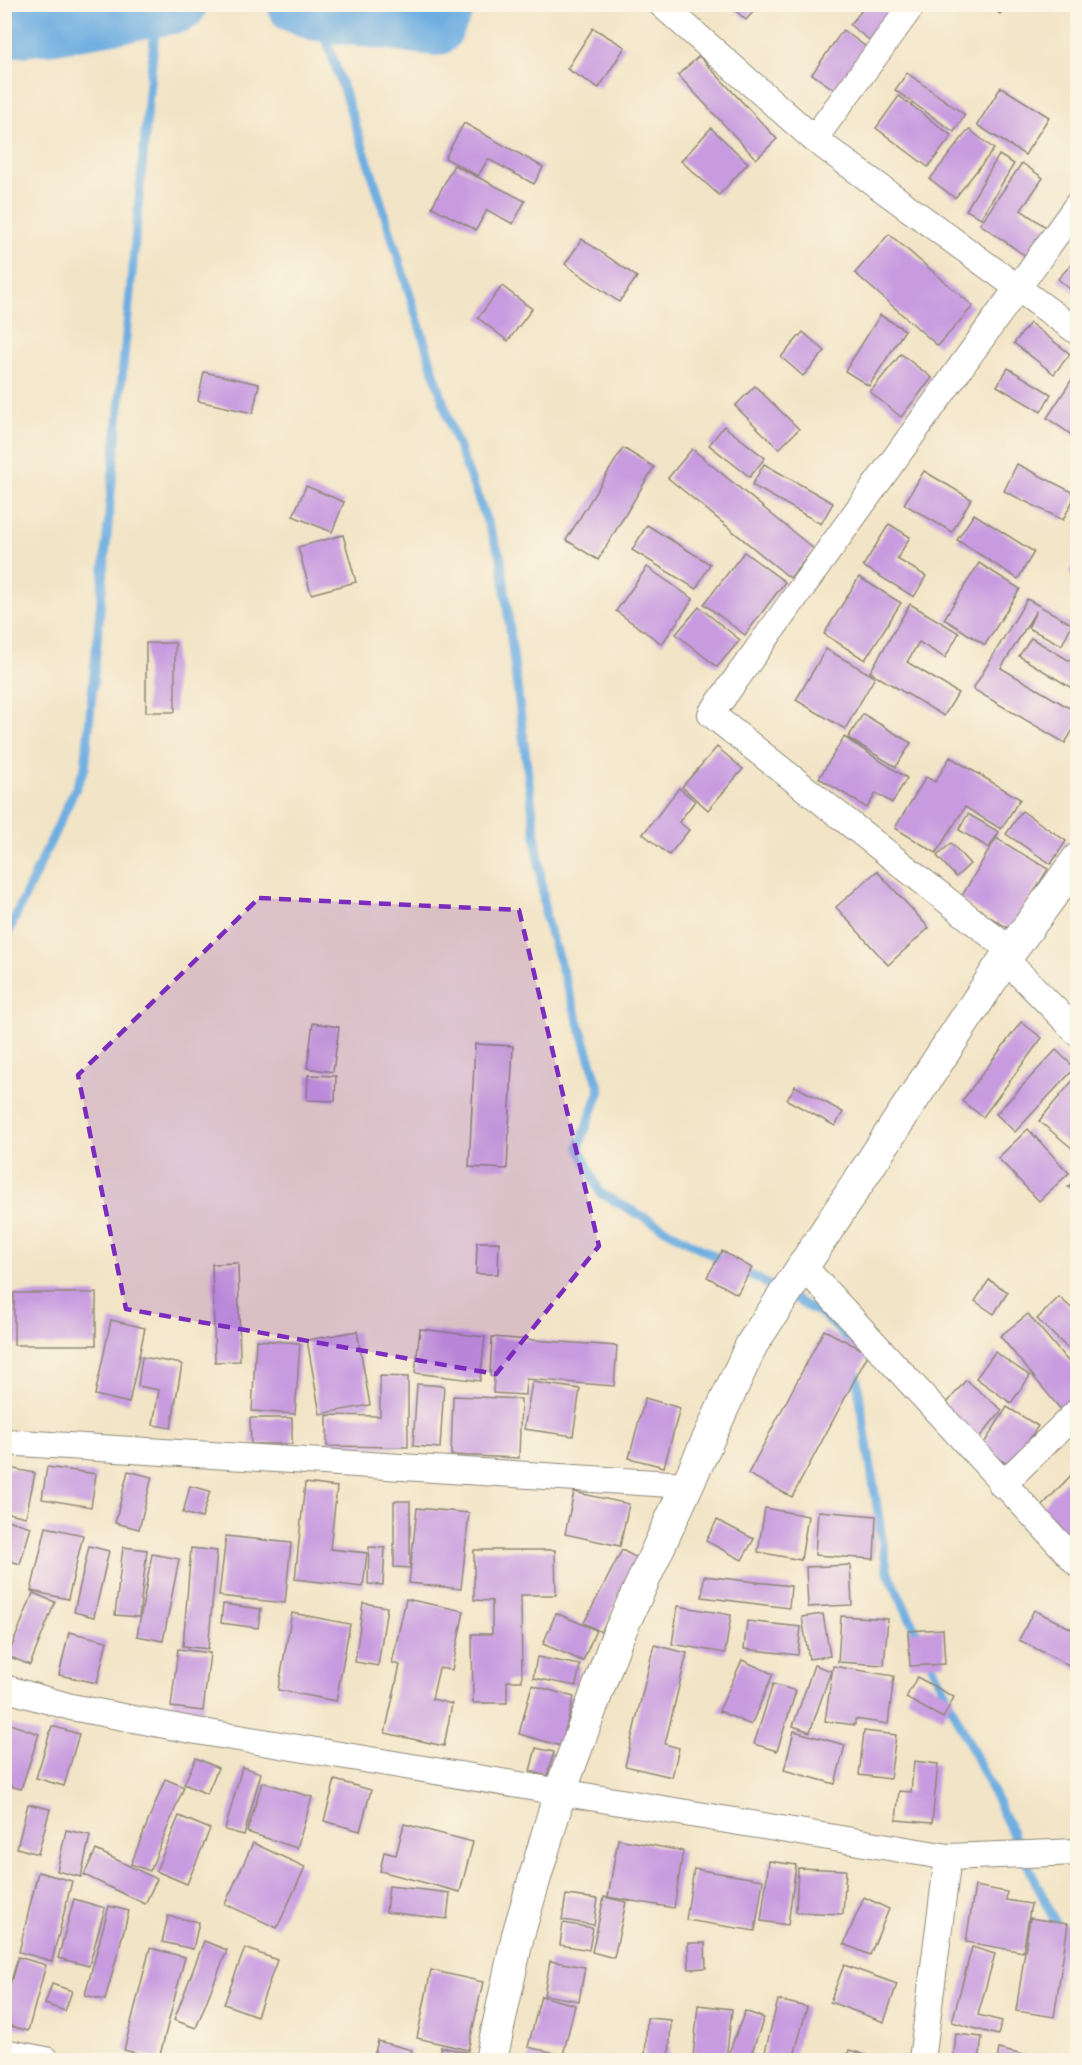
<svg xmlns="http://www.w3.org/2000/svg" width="1082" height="2065" font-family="Dekko,sans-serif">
  <rect width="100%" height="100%" fill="#fcf5e5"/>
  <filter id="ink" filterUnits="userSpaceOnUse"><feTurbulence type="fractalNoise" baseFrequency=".0167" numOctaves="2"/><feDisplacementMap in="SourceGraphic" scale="12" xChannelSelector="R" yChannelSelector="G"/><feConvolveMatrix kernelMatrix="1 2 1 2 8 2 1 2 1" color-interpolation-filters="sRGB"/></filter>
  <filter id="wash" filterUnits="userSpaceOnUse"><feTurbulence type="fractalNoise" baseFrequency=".008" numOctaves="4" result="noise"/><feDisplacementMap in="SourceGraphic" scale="24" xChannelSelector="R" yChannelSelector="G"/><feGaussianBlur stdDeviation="1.35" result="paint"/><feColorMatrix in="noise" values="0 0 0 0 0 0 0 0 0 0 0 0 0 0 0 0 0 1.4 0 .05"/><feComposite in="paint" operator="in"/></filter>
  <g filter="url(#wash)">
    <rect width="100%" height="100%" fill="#f2e4c6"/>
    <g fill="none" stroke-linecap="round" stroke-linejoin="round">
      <g stroke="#6eaee1" stroke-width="9">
        <path d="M 317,12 L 375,183 L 452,430 L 501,558 L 546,919 L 600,1090 L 579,1147 L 600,1193 L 727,1263"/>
        <path d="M 4,941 L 85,768 L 157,9"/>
        <path d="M 740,1269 L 823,1315 L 851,1342 L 887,1570 L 920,1640"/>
        <path d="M 927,1655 L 1055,1922 L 1078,1982"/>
      </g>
      <g stroke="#6eaee1" stroke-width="58">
        <path d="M 296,4 L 317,12 L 435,27 L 446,4"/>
        <path d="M 4,29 L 54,25 L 178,4"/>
      </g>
    </g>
    <g id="blocks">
      <g fill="#c89be0">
        <path d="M 728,4 L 760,4 L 746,20 Z"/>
        <path d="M 867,4 L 913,4 L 878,47 L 850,25 Z"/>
        <path d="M 985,4 L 1006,4 L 1000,14 Z"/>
        <path d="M 593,28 L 625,47 L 599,88 L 567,69 Z"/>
        <path d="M 843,30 L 873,52 L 842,95 L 812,74 Z"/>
        <path d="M 699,56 L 777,139 L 756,159 L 678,75 Z"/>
        <path d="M 907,73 L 965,115 L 954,132 L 895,90 Z"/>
        <path d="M 1001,87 L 1049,117 L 1025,155 L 977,125 Z"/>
        <path d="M 899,96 L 952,136 L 928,167 L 876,128 Z"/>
        <path d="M 464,123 L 543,167 L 534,184 L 488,159 L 478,176 L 445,158 Z"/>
        <path d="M 711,128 L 748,163 L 719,195 L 681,161 Z"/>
        <path d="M 969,129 L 994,149 L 955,198 L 930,179 Z"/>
        <path d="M 999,155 L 1014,164 L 981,218 L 966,210 Z"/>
        <path d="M 1022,163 L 1043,178 L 1021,210 L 1050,230 L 1030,259 L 980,224 Z"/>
        <path d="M 454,165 L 525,201 L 513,224 L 487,210 L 476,230 L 432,207 Z"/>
        <path d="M 889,234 L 973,306 L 938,346 L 855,273 Z"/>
        <path d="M 582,239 L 637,277 L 619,302 L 565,264 Z"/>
        <path d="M 1078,257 L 1078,296 L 1058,279 Z"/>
        <path d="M 502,286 L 532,309 L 508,341 L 478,318 Z"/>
        <path d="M 880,315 L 905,330 L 869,386 L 845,371 Z"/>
        <path d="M 1030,323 L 1070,354 L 1054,374 L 1014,343 Z"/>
        <path d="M 803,332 L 825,351 L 803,376 L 781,357 Z"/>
        <path d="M 901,354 L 932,378 L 901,417 L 870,392 Z"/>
        <path d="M 1008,368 L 1051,394 L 1041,412 L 997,386 Z"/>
        <path d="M 1078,370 L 1078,439 L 1047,418 Z"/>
        <path d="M 204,372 L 259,384 L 253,413 L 198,401 Z"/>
        <path d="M 755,386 L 799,429 L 779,449 L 735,406 Z"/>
        <path d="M 724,426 L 765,458 L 750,477 L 709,445 Z"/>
        <path d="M 623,448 L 654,467 L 598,560 L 566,540 Z"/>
        <path d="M 692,449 L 814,549 L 790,578 L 668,478 Z"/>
        <path d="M 764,464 L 833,503 L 821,524 L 752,485 Z"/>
        <path d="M 1017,464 L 1076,494 L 1063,520 L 1004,491 Z"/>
        <path d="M 924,471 L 971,499 L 952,532 L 904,504 Z"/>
        <path d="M 306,486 L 344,502 L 332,532 L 293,516 Z"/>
        <path d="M 974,514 L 1034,552 L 1018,579 L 957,540 Z"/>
        <path d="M 889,524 L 910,537 L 897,559 L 926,576 L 914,597 L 863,566 Z"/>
        <path d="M 647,525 L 710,564 L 696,589 L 632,550 Z"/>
        <path d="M 343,535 L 356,582 L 311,594 L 298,547 Z"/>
        <path d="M 744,552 L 785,582 L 745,635 L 704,604 Z"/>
        <path d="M 1078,557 L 1078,577 L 1069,572 Z"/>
        <path d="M 979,563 L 1020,589 L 985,645 L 944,619 Z"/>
        <path d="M 647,567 L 693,599 L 662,644 L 616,611 Z"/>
        <path d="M 859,577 L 901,603 L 865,660 L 824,634 Z"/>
        <path d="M 1027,599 L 1072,624 L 1062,645 L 1028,628 L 1036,611 L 1001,668 L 1078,713 L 1078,722 L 1065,743 L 973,689 Z"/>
        <path d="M 910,604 L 959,633 L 945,658 L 919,642 L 907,662 L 958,693 L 944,716 L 870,672 Z"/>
        <path d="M 699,607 L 740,640 L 717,667 L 676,634 Z"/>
        <path d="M 1031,638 L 1075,664 L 1078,659 L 1078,692 L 1019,656 Z"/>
        <rect x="146" y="643" width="29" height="69"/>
        <path d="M 826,649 L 875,677 L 845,729 L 796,700 Z"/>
        <path d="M 863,714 L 911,743 L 896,767 L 848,738 Z"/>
        <path d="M 844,737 L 907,778 L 892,803 L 876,793 L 867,808 L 819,778 Z"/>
        <path d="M 717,747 L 743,769 L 708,810 L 682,787 Z"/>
        <path d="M 950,757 L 1020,799 L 1001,829 L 965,807 L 936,853 L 895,828 L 926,777 L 935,782 Z"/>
        <path d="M 679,788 L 695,801 L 679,822 L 689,830 L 669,855 L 643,834 Z"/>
        <path d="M 1022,811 L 1066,841 L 1051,864 L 1006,834 Z"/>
        <path d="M 968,814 L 999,832 L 989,848 L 959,830 Z"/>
        <path d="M 996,838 L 1048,869 L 1011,930 L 960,899 Z"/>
        <path d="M 951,843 L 970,864 L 956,877 L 937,856 Z"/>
        <path d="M 877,871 L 929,928 L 888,965 L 836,907 Z"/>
        <path d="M 1021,1022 L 1042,1038 L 983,1117 L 962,1101 Z"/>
        <path d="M 313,1023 L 339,1027 L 333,1072 L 307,1068 Z"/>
        <path d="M 475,1044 L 513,1046 L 507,1169 L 469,1167 Z"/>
        <path d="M 1056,1050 L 1075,1068 L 1015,1132 L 996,1114 Z"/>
        <path d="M 1078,1074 L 1078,1153 L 1039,1121 Z"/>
        <path d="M 308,1075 L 336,1076 L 335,1101 L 307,1100 Z"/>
        <path d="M 795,1086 L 843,1112 L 835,1126 L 787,1100 Z"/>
        <path d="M 1028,1129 L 1069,1173 L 1039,1201 L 998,1158 Z"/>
        <path d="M 1078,1176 L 1078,1194 L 1068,1187 Z"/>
        <path d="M 477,1242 L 499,1242 L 498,1274 L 476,1274 Z"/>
        <path d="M 722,1251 L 752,1268 L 737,1294 L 707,1277 Z"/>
        <path d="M 238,1263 L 240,1361 L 215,1362 L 212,1264 Z"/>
        <path d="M 989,1280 L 1008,1292 L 994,1314 L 975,1301 Z"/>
        <rect x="14" y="1293" width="82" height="52"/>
        <path d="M 1059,1297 L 1078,1314 L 1078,1358 L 1037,1319 Z"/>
        <path d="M 1028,1314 L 1078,1373 L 1078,1398 L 1062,1411 L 1000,1336 Z"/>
        <path d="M 111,1320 L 145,1328 L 129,1403 L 95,1395 Z"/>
        <path d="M 420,1329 L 485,1337 L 480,1381 L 415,1373 Z"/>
        <path d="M 824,1330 L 869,1353 L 792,1497 L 748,1474 Z"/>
        <path d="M 357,1331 L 370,1405 L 320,1414 L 307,1340 Z"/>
        <path d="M 492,1337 L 617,1346 L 614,1386 L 526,1379 L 525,1395 L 493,1393 L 494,1377 L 490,1376 Z"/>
        <path d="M 256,1340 L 300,1343 L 295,1414 L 252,1411 Z"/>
        <path d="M 995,1352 L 1030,1376 L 1011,1403 L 976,1378 Z"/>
        <path d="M 142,1357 L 182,1364 L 171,1428 L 153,1425 L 159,1390 L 138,1386 Z"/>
        <path d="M 380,1376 L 408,1377 L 408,1447 L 327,1446 L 327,1415 L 380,1416 Z"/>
        <path d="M 966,1380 L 1002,1410 L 978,1439 L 942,1409 Z"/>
        <path d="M 532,1382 L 580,1389 L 573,1436 L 524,1429 Z"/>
        <path d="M 417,1384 L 444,1386 L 440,1448 L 413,1446 Z"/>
        <path d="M 453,1396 L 521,1399 L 519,1458 L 451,1455 Z"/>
        <path d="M 645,1398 L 680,1408 L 664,1467 L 629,1458 Z"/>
        <path d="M 1007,1407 L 1038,1426 L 1012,1467 L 981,1448 Z"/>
        <path d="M 250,1418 L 292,1418 L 292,1444 L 251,1444 Z"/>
        <path d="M 4,1467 L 35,1473 L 26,1517 L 4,1512 Z"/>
        <path d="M 47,1467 L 96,1474 L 91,1507 L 42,1499 Z"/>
        <path d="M 1078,1468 L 1078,1528 L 1069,1537 L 1039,1509 Z"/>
        <path d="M 128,1471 L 152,1477 L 139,1529 L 115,1523 Z"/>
        <path d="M 305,1483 L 337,1487 L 330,1549 L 367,1553 L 363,1587 L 295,1579 Z"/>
        <path d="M 190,1486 L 210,1491 L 202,1518 L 183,1513 Z"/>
        <path d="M 574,1492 L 629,1504 L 620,1546 L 565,1534 Z"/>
        <path d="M 394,1501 L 410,1501 L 410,1568 L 394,1567 Z"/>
        <path d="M 417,1508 L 469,1513 L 461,1589 L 409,1583 Z"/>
        <path d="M 765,1508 L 808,1516 L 801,1560 L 758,1552 Z"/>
        <path d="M 818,1511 L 876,1516 L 874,1559 L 815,1555 Z"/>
        <path d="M 4,1519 L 31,1527 L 20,1564 L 4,1559 Z"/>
        <path d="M 717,1520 L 754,1539 L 742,1560 L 706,1541 Z"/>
        <path d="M 46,1527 L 83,1535 L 68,1599 L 31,1591 Z"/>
        <path d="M 226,1536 L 291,1543 L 285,1603 L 219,1596 Z"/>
        <path d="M 89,1546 L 109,1551 L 94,1617 L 74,1612 Z"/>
        <path d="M 123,1547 L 147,1550 L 139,1617 L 115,1615 Z"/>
        <path d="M 369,1547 L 385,1548 L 383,1585 L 368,1584 Z"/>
        <path d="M 191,1548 L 217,1551 L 208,1649 L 183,1646 Z"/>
        <path d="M 474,1550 L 555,1550 L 556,1595 L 521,1595 L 522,1681 L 507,1681 L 507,1703 L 473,1703 L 472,1634 L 492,1634 L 492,1601 L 474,1600 Z"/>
        <path d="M 622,1550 L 639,1559 L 601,1632 L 584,1623 Z"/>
        <path d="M 152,1554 L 179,1559 L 163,1641 L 137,1636 Z"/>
        <path d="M 850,1565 L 852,1605 L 808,1607 L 806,1567 Z"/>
        <path d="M 704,1576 L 791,1586 L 789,1608 L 702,1597 Z"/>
        <path d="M 33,1593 L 55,1602 L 30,1665 L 8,1656 Z"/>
        <path d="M 406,1599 L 464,1611 L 452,1670 L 439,1668 L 432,1699 L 452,1704 L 444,1746 L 385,1733 L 400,1665 L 392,1663 Z"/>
        <path d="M 363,1603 L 387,1607 L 378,1666 L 355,1662 Z"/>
        <path d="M 223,1604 L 261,1609 L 258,1628 L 221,1623 Z"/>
        <path d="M 678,1606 L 731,1615 L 725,1653 L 672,1644 Z"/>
        <path d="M 1034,1610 L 1078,1632 L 1078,1670 L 1019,1640 Z"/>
        <path d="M 292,1613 L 350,1624 L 336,1701 L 278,1690 Z"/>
        <path d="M 556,1613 L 596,1630 L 583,1661 L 543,1644 Z"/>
        <path d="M 823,1614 L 830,1656 L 809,1659 L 802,1617 Z"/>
        <path d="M 841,1616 L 888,1619 L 884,1665 L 838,1662 Z"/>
        <path d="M 747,1621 L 801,1627 L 798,1655 L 744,1649 Z"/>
        <path d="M 943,1629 L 945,1664 L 910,1666 L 908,1631 Z"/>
        <path d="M 69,1632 L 107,1641 L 97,1683 L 59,1675 Z"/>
        <path d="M 654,1645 L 687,1653 L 665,1744 L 679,1748 L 672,1777 L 625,1766 Z"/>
        <path d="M 178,1649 L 210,1653 L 203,1711 L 171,1707 Z"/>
        <path d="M 537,1657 L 580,1665 L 576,1686 L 533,1678 Z"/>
        <path d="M 742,1660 L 773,1674 L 751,1725 L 719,1711 Z"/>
        <path d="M 814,1665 L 831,1671 L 810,1732 L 793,1726 Z"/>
        <path d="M 833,1666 L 894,1676 L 888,1724 L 855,1719 L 855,1725 L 825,1721 Z"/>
        <path d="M 917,1677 L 954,1697 L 943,1718 L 906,1698 Z"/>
        <path d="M 773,1684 L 796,1691 L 777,1751 L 754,1744 Z"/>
        <path d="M 532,1685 L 574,1697 L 561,1746 L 519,1734 Z"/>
        <path d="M 4,1722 L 39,1734 L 21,1789 L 4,1784 Z"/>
        <path d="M 52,1726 L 79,1734 L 64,1786 L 36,1778 Z"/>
        <path d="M 794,1731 L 845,1745 L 835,1784 L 784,1770 Z"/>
        <path d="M 864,1731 L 896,1735 L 890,1779 L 859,1775 Z"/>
        <path d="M 536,1748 L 554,1752 L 547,1776 L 530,1771 Z"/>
        <path d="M 196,1758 L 218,1768 L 207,1794 L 184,1784 Z"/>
        <path d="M 914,1761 L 938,1764 L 932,1823 L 896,1820 L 899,1791 L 911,1792 Z"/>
        <path d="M 242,1767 L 261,1773 L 244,1835 L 225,1830 Z"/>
        <path d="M 165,1779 L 184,1787 L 150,1871 L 131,1864 Z"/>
        <path d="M 335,1780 L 371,1790 L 360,1831 L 324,1821 Z"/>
        <path d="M 262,1782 L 312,1797 L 297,1848 L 247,1832 Z"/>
        <path d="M 28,1804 L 50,1809 L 38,1854 L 17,1848 Z"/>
        <path d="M 179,1816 L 210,1829 L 187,1884 L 156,1871 Z"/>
        <path d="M 404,1824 L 473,1842 L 460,1892 L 380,1871 L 384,1852 L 396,1855 Z"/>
        <path d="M 66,1830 L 90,1835 L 81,1877 L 57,1871 Z"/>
        <path d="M 618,1839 L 683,1851 L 674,1908 L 608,1897 Z"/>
        <path d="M 253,1843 L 305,1867 L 277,1928 L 225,1904 Z"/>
        <path d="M 96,1850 L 157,1879 L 145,1904 L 84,1875 Z"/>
        <path d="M 769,1861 L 796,1865 L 788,1925 L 761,1921 Z"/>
        <path d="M 798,1868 L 846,1870 L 843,1914 L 796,1912 Z"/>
        <path d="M 694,1869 L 763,1880 L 755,1931 L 686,1920 Z"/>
        <path d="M 38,1872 L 72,1881 L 52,1961 L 19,1952 Z"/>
        <path d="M 389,1886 L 450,1893 L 447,1919 L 386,1912 Z"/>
        <path d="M 975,1886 L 1007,1892 L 1006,1900 L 1031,1904 L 1023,1952 L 966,1942 Z"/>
        <path d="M 566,1895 L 598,1899 L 594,1925 L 562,1920 Z"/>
        <path d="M 604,1897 L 626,1902 L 614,1958 L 592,1952 Z"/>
        <path d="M 864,1897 L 889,1909 L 870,1955 L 844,1944 Z"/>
        <path d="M 74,1899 L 105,1908 L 89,1966 L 58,1958 Z"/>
        <path d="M 109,1906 L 129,1911 L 105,2000 L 85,1995 Z"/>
        <path d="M 168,1916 L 199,1922 L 193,1949 L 162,1942 Z"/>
        <path d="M 1030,1918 L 1068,1924 L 1054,2017 L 1016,2011 Z"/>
        <path d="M 563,1923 L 593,1928 L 589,1950 L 560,1945 Z"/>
        <path d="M 204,1941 L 227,1950 L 196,2028 L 174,2020 Z"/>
        <path d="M 688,1943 L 705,1943 L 706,1968 L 689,1969 Z"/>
        <path d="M 972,1947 L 995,1954 L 978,2015 L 1002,2021 L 998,2035 L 952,2022 Z"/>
        <path d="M 150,1948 L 185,1957 L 159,2059 L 124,2050 Z"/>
        <path d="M 245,1948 L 277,1960 L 257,2016 L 224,2004 Z"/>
        <path d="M 18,1957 L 46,1965 L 28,2031 L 4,2024 L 4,2006 Z"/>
        <path d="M 550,1961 L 585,1967 L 579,2001 L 544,1995 Z"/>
        <path d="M 844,1965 L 897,1984 L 884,2022 L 830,2002 Z"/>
        <path d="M 431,1970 L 483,1982 L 468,2050 L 417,2038 Z"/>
        <path d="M 52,1984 L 72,1991 L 65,2011 L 45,2004 Z"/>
        <path d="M 541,1996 L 575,2005 L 563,2055 L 528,2047 Z"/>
        <path d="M 778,2000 L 807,2007 L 793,2060 L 763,2060 Z"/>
        <path d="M 698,2005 L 732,2009 L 726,2060 L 693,2058 Z"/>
        <path d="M 745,2011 L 764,2018 L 749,2060 L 726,2060 Z"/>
        <path d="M 647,2018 L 671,2020 L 669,2059 L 645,2059 Z"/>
        <path d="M 956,2034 L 982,2037 L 979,2060 L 953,2060 Z"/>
        <path d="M 378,2041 L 412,2050 L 409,2060 L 373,2060 Z"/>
        <path d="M 441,2047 L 471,2053 L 469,2060 L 439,2060 Z"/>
        <path d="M 999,2049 L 1027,2056 L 1026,2060 L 997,2060 Z"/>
        <path d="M 849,2050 L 882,2060 L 846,2060 Z"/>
        <path d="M 530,2054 L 550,2058 L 550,2060 L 529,2060 Z"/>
      </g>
    </g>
  </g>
  <g filter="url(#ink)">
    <use href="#blocks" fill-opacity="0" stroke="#8e8878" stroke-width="1.5"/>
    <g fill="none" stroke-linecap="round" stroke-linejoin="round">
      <g stroke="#8e8878" stroke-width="28">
        <g id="minor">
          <path d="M 661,4 L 814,139 L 1078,332"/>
          <path d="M 814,139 L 913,4"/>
          <path d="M 1011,951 L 711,714 L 1078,204"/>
          <path d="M 1005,959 L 1078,1033"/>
          <path d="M 802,1265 L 1078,1564"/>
          <path d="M 4,1442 L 686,1485"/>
          <path d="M 1002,1485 L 1078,1411"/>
          <path d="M 4,1688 L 71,1707 L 191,1730 L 948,1857 L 1078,1852"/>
          <path d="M 4,2052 L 46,2060"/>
          <path d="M 922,2060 L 948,1857"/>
        </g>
      </g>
      <g stroke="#8e8878" stroke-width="34">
        <path id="tertiary" d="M 491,2060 L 518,1935 L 560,1792 L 616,1640 L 752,1344 L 1005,959 L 1078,859"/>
      </g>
      <use href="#minor" stroke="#fff" stroke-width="26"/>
      <use href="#tertiary" stroke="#fff" stroke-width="32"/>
    </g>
  </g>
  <path fill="#7b2cbf" fill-opacity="0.2" stroke="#7b2cbf" stroke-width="4.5" stroke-dasharray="12 8" stroke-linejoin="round" d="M 259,898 L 519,910 L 599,1246 L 496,1374 L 126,1309 L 78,1075 Z"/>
  <rect width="1082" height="2065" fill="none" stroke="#fcf5e5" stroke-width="24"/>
</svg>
